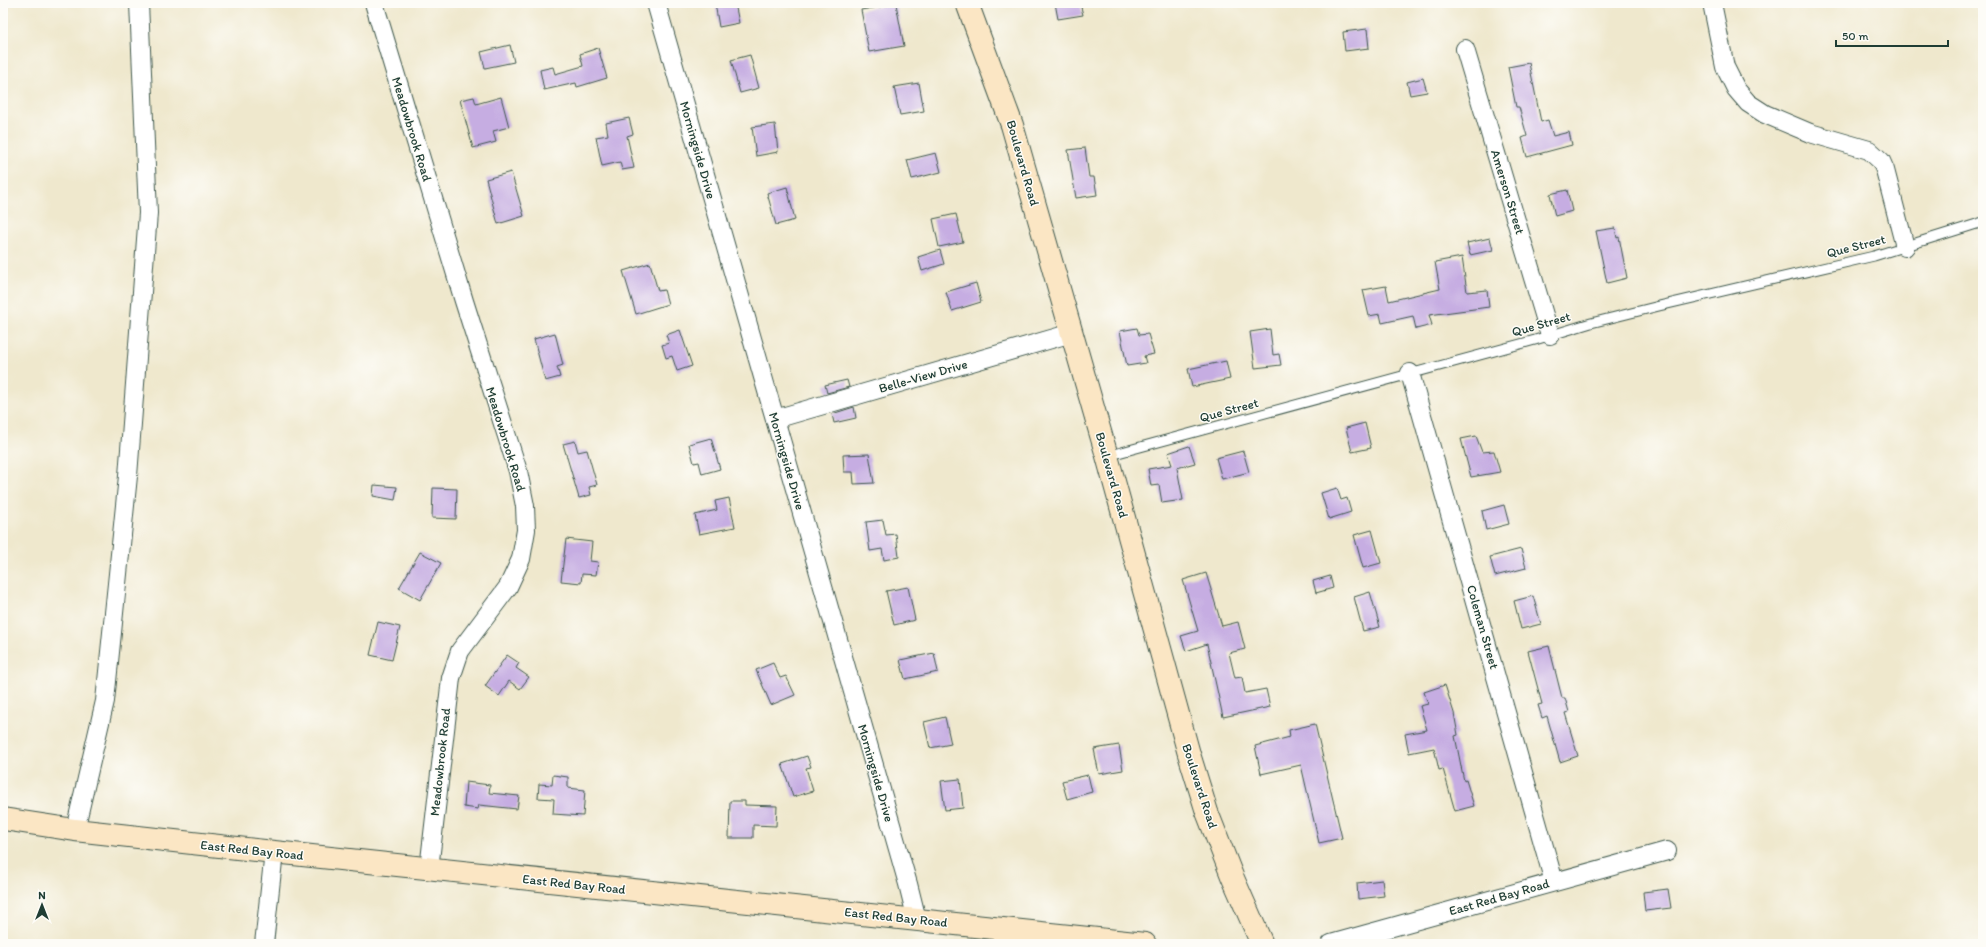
<svg xmlns="http://www.w3.org/2000/svg" width="1986" height="947" font-family="Itim,sans-serif">
  <rect width="100%" height="100%" fill="#fdfcf7"/>
  <filter id="ink" filterUnits="userSpaceOnUse"><feTurbulence type="fractalNoise" baseFrequency=".025" numOctaves="2"/><feDisplacementMap in="SourceGraphic" scale="8" xChannelSelector="R" yChannelSelector="G"/><feConvolveMatrix kernelMatrix="1 2 1 2 8 2 1 2 1" color-interpolation-filters="sRGB"/></filter>
  <filter id="wash" filterUnits="userSpaceOnUse"><feTurbulence type="fractalNoise" baseFrequency=".012" numOctaves="4" result="noise"/><feDisplacementMap in="SourceGraphic" scale="16" xChannelSelector="R" yChannelSelector="G"/><feGaussianBlur stdDeviation="0.9" result="paint"/><feColorMatrix in="noise" values="0 0 0 0 0 0 0 0 0 0 0 0 0 0 0 0 0 1.4 0 .05"/><feComposite in="paint" operator="in"/></filter>
  <g filter="url(#wash)">
    <rect width="100%" height="100%" fill="#efe8cd"/>
    <g id="blocks">
      <g fill="#c6ade2">
        <path d="M 715,3 L 735,3 L 739,23 L 719,27 Z"/>
        <path d="M 1055,3 L 1080,3 L 1083,15 L 1058,19 Z"/>
        <path d="M 896,4 L 904,46 L 869,52 L 861,10 Z"/>
        <path d="M 1367,29 L 1369,48 L 1345,51 L 1343,32 Z"/>
        <path d="M 510,45 L 514,62 L 485,68 L 481,52 Z"/>
        <path d="M 598,48 L 607,78 L 577,87 L 576,83 L 544,90 L 540,70 L 553,67 L 555,74 L 583,66 L 580,54 Z"/>
        <path d="M 750,55 L 759,88 L 740,93 L 731,60 Z"/>
        <path d="M 1529,63 L 1541,122 L 1548,120 L 1553,136 L 1569,132 L 1572,145 L 1527,157 L 1522,138 L 1527,136 L 1519,107 L 1516,107 L 1508,67 Z"/>
        <path d="M 1423,78 L 1427,92 L 1410,95 L 1407,82 Z"/>
        <path d="M 919,83 L 924,111 L 900,115 L 894,87 Z"/>
        <path d="M 474,97 L 476,104 L 501,97 L 509,127 L 493,131 L 496,142 L 473,148 L 460,100 Z"/>
        <path d="M 629,118 L 633,134 L 627,136 L 634,168 L 622,170 L 620,162 L 602,166 L 596,137 L 608,135 L 606,123 Z"/>
        <path d="M 775,124 L 778,152 L 756,156 L 752,127 Z"/>
        <path d="M 1085,148 L 1089,177 L 1094,177 L 1097,195 L 1076,198 L 1068,150 Z"/>
        <path d="M 936,153 L 941,172 L 912,179 L 907,160 Z"/>
        <path d="M 511,172 L 524,216 L 498,224 L 486,179 Z"/>
        <path d="M 787,187 L 795,220 L 776,225 L 767,193 Z"/>
        <path d="M 1567,190 L 1572,211 L 1555,216 L 1550,194 Z"/>
        <path d="M 956,214 L 963,242 L 939,247 L 933,219 Z"/>
        <path d="M 1615,228 L 1617,238 L 1619,237 L 1627,278 L 1607,283 L 1596,231 Z"/>
        <path d="M 1490,238 L 1493,250 L 1470,255 L 1467,243 Z"/>
        <path d="M 940,250 L 944,264 L 922,271 L 918,257 Z"/>
        <path d="M 1462,257 L 1467,292 L 1487,290 L 1489,307 L 1429,315 L 1432,325 L 1416,329 L 1413,316 L 1382,323 L 1380,314 L 1369,316 L 1363,290 L 1386,286 L 1389,301 L 1440,289 L 1435,262 Z"/>
        <path d="M 650,263 L 658,291 L 664,290 L 668,304 L 636,314 L 623,271 Z"/>
        <path d="M 976,283 L 981,302 L 952,311 L 946,292 Z"/>
        <path d="M 1137,328 L 1139,335 L 1148,334 L 1154,354 L 1144,356 L 1146,363 L 1127,366 L 1120,331 Z"/>
        <path d="M 1270,329 L 1273,355 L 1279,354 L 1281,365 L 1255,368 L 1250,332 Z"/>
        <path d="M 680,330 L 692,366 L 677,371 L 672,356 L 666,358 L 662,345 L 669,343 L 666,335 Z"/>
        <path d="M 555,333 L 563,365 L 557,367 L 560,377 L 545,381 L 534,339 Z"/>
        <path d="M 1226,361 L 1230,379 L 1192,387 L 1188,369 Z"/>
        <path d="M 847,380 L 849,387 L 827,393 L 825,385 Z"/>
        <path d="M 854,407 L 856,418 L 834,423 L 832,414 Z"/>
        <path d="M 1365,423 L 1371,448 L 1352,452 L 1346,428 Z"/>
        <path d="M 1476,436 L 1482,452 L 1494,451 L 1500,472 L 1471,477 L 1461,439 Z"/>
        <path d="M 711,438 L 720,469 L 702,474 L 699,462 L 694,463 L 689,444 Z"/>
        <path d="M 575,441 L 578,452 L 587,450 L 597,485 L 589,487 L 591,495 L 579,498 L 563,444 Z"/>
        <path d="M 1189,446 L 1195,463 L 1177,468 L 1183,500 L 1162,503 L 1159,485 L 1151,486 L 1148,469 L 1172,465 L 1168,453 Z"/>
        <path d="M 1243,451 L 1249,472 L 1222,479 L 1216,458 Z"/>
        <path d="M 869,454 L 874,483 L 854,484 L 853,472 L 844,472 L 843,455 Z"/>
        <path d="M 374,485 L 397,487 L 395,500 L 373,496 Z"/>
        <path d="M 433,488 L 457,489 L 456,519 L 432,518 Z"/>
        <path d="M 1337,488 L 1341,500 L 1347,498 L 1351,512 L 1329,519 L 1321,493 Z"/>
        <path d="M 729,498 L 735,527 L 699,534 L 695,515 L 717,510 L 715,501 Z"/>
        <path d="M 1504,505 L 1509,524 L 1486,530 L 1482,511 Z"/>
        <path d="M 883,520 L 886,535 L 896,534 L 899,557 L 884,560 L 882,549 L 870,551 L 866,522 Z"/>
        <path d="M 1372,530 L 1381,563 L 1363,568 L 1354,535 Z"/>
        <path d="M 566,539 L 592,542 L 590,561 L 598,562 L 596,575 L 582,574 L 581,583 L 561,581 Z"/>
        <path d="M 1521,549 L 1526,568 L 1495,576 L 1490,557 Z"/>
        <path d="M 420,552 L 441,563 L 420,600 L 399,588 Z"/>
        <path d="M 1206,573 L 1222,626 L 1238,622 L 1245,649 L 1229,653 L 1235,678 L 1242,677 L 1245,693 L 1266,689 L 1270,707 L 1223,717 L 1207,644 L 1186,651 L 1181,636 L 1198,631 L 1183,580 Z"/>
        <path d="M 1330,576 L 1333,588 L 1316,593 L 1313,581 Z"/>
        <path d="M 908,587 L 915,620 L 894,625 L 886,591 Z"/>
        <path d="M 1370,592 L 1380,627 L 1363,631 L 1354,597 Z"/>
        <path d="M 1533,596 L 1541,624 L 1521,629 L 1514,601 Z"/>
        <path d="M 378,622 L 400,627 L 392,660 L 370,655 Z"/>
        <path d="M 1549,646 L 1562,698 L 1565,698 L 1569,712 L 1565,713 L 1578,756 L 1560,762 L 1547,716 L 1542,718 L 1538,705 L 1542,704 L 1528,651 Z"/>
        <path d="M 934,653 L 938,672 L 905,679 L 900,660 Z"/>
        <path d="M 507,655 L 519,663 L 516,668 L 529,677 L 520,689 L 509,681 L 499,696 L 485,686 Z"/>
        <path d="M 773,663 L 780,678 L 786,676 L 795,695 L 771,705 L 756,670 Z"/>
        <path d="M 1445,685 L 1454,713 L 1458,735 L 1455,736 L 1464,781 L 1466,780 L 1474,806 L 1455,811 L 1443,769 L 1439,770 L 1434,748 L 1409,753 L 1405,734 L 1427,730 L 1420,706 L 1428,704 L 1424,692 Z"/>
        <path d="M 945,717 L 951,744 L 930,748 L 924,722 Z"/>
        <path d="M 1315,724 L 1342,838 L 1319,843 L 1301,765 L 1261,774 L 1255,746 L 1290,737 L 1289,730 Z"/>
        <path d="M 1119,745 L 1123,770 L 1099,774 L 1094,749 Z"/>
        <path d="M 807,756 L 811,767 L 806,768 L 813,791 L 793,797 L 782,764 Z"/>
        <path d="M 553,775 L 568,777 L 568,788 L 585,790 L 583,816 L 553,814 L 554,799 L 538,798 L 539,784 L 552,785 Z"/>
        <path d="M 1088,775 L 1092,792 L 1067,799 L 1062,781 Z"/>
        <path d="M 960,779 L 963,808 L 945,810 L 941,781 Z"/>
        <path d="M 466,782 L 490,785 L 489,793 L 519,796 L 517,809 L 479,805 L 478,809 L 464,807 Z"/>
        <path d="M 730,801 L 745,801 L 745,805 L 777,806 L 776,826 L 753,825 L 753,838 L 729,838 Z"/>
        <path d="M 1382,880 L 1384,896 L 1358,899 L 1357,883 Z"/>
        <path d="M 1668,889 L 1671,908 L 1645,911 L 1643,892 Z"/>
      </g>
    </g>
  </g>
  <g filter="url(#ink)">
    <use href="#blocks" fill-opacity="0" stroke="#3e574b" stroke-width="1"/>
    <g fill="none" stroke-linecap="round" stroke-linejoin="round">
      <g stroke="#3e574b" stroke-width="11">
        <path id="lane" d="M 1107,456 L 1535,340 L 1591,323 L 1659,306 L 1874,256 L 1983,222"/>
      </g>
      <g stroke="#3e574b" stroke-width="20">
        <g id="street">
          <path d="M 374,3 L 464,301 L 518,471 L 525,506 L 526,530 L 521,559 L 508,587 L 460,651 L 451,678 L 429,869"/>
          <path d="M 656,3 L 908,884 L 917,920"/>
          <path d="M 1712,3 L 1725,67 L 1736,89 L 1748,103 L 1765,114 L 1810,133 L 1869,150 L 1881,161 L 1885,170 L 1905,247"/>
          <path d="M 1465,49 L 1550,335"/>
          <path d="M 1410,373 L 1554,882"/>
          <path d="M 775,419 L 1072,333"/>
          <path d="M 75,830 L 105,701 L 128,476 L 148,213 L 139,3"/>
          <path d="M 264,944 L 274,852"/>
          <path d="M 1331,944 L 1667,851"/>
        </g>
      </g>
      <g stroke="#3e574b" stroke-width="24">
        <g id="secondary">
          <path d="M 967,3 L 1012,125 L 1107,456 L 1189,754 L 1207,812 L 1232,876 L 1262,944"/>
          <path d="M 3,819 L 75,830 L 274,852 L 1145,944"/>
        </g>
      </g>
      <use href="#lane" stroke="#fff" stroke-width="9"/>
      <use href="#street" stroke="#fff" stroke-width="18"/>
      <use href="#secondary" stroke="#fbe6c4" stroke-width="22"/>
    </g>
  </g>
  <g text-anchor="middle" dominant-baseline="central" stroke-width="3" stroke-linejoin="round" paint-order="stroke">
    <g font-size="13" fill="#1f3d34" stroke="#fdfcf7">
      <text transform="translate(412 129) rotate(73)">Meadowbrook Road</text>
      <text transform="translate(698 150) rotate(74)">Morningside Drive</text>
      <text transform="translate(1023 163) rotate(74)">Boulevard Road</text>
      <text transform="translate(1508 192) rotate(73)">Amerson Street</text>
      <text transform="translate(1856 246) rotate(-14)">Que Street</text>
      <text transform="translate(1541 324) rotate(-16)">Que Street</text>
      <text transform="translate(923 376) rotate(-16)">Belle-View Drive</text>
      <text transform="translate(1229 410) rotate(-15)">Que Street</text>
      <text transform="translate(506 439) rotate(73)">Meadowbrook Road</text>
      <text transform="translate(787 461) rotate(74)">Morningside Drive</text>
      <text transform="translate(1112 475) rotate(74)">Boulevard Road</text>
      <text transform="translate(1483 627) rotate(74)">Coleman Street</text>
      <text transform="translate(440 762) rotate(-84)">Meadowbrook Road</text>
      <text transform="translate(876 773) rotate(74)">Morningside Drive</text>
      <text transform="translate(1200 786) rotate(72)">Boulevard Road</text>
      <text transform="translate(252 850) rotate(6)">East Red Bay Road</text>
      <text transform="translate(574 884) rotate(6)">East Red Bay Road</text>
      <text transform="translate(1499 897) rotate(-16)">East Red Bay Road</text>
      <text transform="translate(896 917) rotate(6)">East Red Bay Road</text>
    </g>
  </g>
  <rect width="1986" height="947" fill="none" stroke="#fdfcf7" stroke-width="16"/>
  <g transform="translate(42 905)" stroke="#fdfcf7" stroke-width="3" paint-order="stroke">
  <path d="M0-3L7 15L0 10L-7 15Z" fill="#1f3d34"/>
  <text y="-6" font-size="11" font-weight="bold" text-anchor="middle" fill="#1f3d34">N</text>
  </g>
  <path d="M1836 40v6h112v-6" fill="none" stroke="#1f3d34" stroke-width="2"/>
  <text x="1842" y="40" font-size="12" fill="#1f3d34" stroke="#fdfcf7" stroke-width="3" paint-order="stroke">50 m</text>
</svg>
